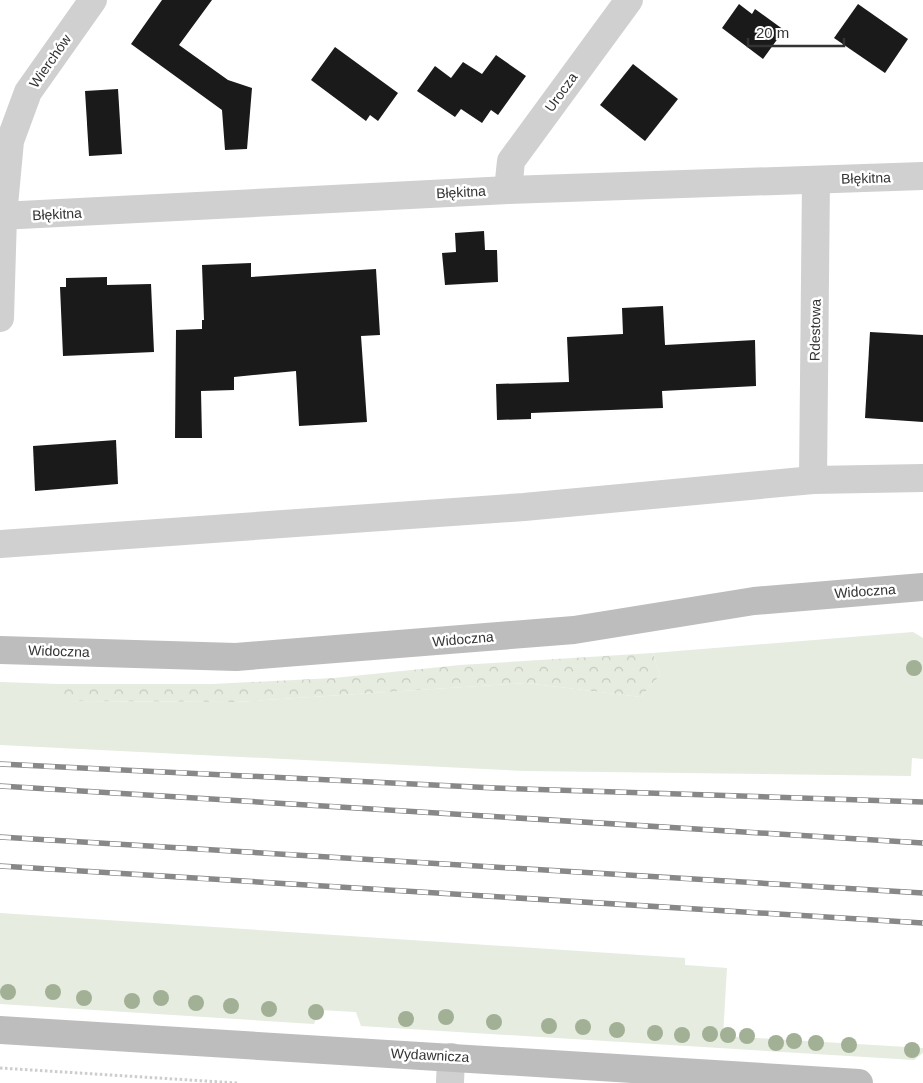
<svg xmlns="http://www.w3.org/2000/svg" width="923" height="1083" font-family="Arial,sans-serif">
  <defs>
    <pattern id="forest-crowns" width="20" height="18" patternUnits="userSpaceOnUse" patternTransform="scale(1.25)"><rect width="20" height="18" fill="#e6ecdf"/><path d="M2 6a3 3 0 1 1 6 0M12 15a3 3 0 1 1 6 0" fill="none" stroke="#c6cbc0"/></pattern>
  </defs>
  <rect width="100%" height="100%" fill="#fff"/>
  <g fill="#e6ecdf">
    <path d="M 913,632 L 923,638 L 923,759 L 912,758 L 911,776 L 525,771 L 0,745 L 0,682 L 58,684 L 58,701 L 235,702 L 526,683 L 641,697 L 660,675 L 653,653 Z"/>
    <path d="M 0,913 L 685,958 L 685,965 L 727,968 L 723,1036 L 923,1048 L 923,1053 L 914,1060 L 361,1026 L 356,1012 L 320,1010 L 314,1024 L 0,1004 Z"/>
  </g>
  <path fill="url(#forest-crowns)" d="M 653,653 L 660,675 L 641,697 L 526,683 L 235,702 L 58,701 L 58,684 L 213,684 L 334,678 L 460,665 Z"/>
  <g fill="#1a1a1a">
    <path d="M 162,0 L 212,0 L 179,45 L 228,80 L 252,88 L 247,149 L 225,150 L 222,110 L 131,44 Z"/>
    <path d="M 739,4 L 752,14 L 755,9 L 784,30 L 763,59 L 722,28 Z"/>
    <path d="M 858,4 L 908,39 L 885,73 L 834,38 Z"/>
    <path d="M 335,47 L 398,93 L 378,121 L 370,115 L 366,121 L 311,80 Z"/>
    <path d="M 496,55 L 526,76 L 498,115 L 491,110 L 482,123 L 461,109 L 455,117 L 417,91 L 435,66 L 451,78 L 463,62 L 482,74 Z"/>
    <path d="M 633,64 L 678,99 L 645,141 L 600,105 Z"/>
    <path d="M 118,89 L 122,154 L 89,156 L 85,91 Z"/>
    <path d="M 484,231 L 485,250 L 497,250 L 498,282 L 445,285 L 442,253 L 456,252 L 455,233 Z"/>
    <path d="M 251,263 L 251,277 L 376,269 L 380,335 L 361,336 L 367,422 L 299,426 L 296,371 L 234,377 L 234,390 L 201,391 L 202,438 L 175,438 L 176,330 L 202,329 L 202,320 L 204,320 L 202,265 Z"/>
    <path d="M 107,277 L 107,285 L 151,284 L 154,352 L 63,356 L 60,287 L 66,287 L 66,278 Z"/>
    <path d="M 663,306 L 665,345 L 755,340 L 756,386 L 662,391 L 663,408 L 531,413 L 531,419 L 497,420 L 496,384 L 569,382 L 567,337 L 623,334 L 622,308 Z"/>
    <path d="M 870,332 L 923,335 L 923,422 L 865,418 Z"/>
    <path d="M 116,440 L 118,484 L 35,491 L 33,446 Z"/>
  </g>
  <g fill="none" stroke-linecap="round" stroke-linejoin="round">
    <path stroke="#cdcdcd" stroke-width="3" stroke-dasharray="2.5 2.5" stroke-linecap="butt" d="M 0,1068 L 237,1083"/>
    <g stroke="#d0d0d0" stroke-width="28">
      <path d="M 508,190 L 511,161 L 629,0"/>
      <path d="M 0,216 L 508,190 L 923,176"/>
      <path d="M 0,318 L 3,216 L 10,141 L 28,92 L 93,0"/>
      <path d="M 813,480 L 816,180"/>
      <path d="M 0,544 L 524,507 L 813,480 L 923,478"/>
      <path d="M 450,1083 L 451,1057"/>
    </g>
    <g stroke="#bdbdbd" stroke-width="28">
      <path d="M 0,650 L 236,657 L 574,630 L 754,601 L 923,587"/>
      <path d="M 0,1030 L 859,1083"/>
    </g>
    <g stroke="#888" stroke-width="5.5">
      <g id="rail">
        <path d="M 0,764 L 495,788 L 923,802"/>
        <path d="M 0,786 L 923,843"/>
        <path d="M 0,837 L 923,893"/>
        <path d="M 0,866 L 923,923"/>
      </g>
    </g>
    <use href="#rail" stroke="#fff" stroke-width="4" stroke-dasharray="11" stroke-linecap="butt"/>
  </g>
  <g fill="#a2b095">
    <circle cx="914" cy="668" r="8"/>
    <circle cx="8" cy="992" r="8"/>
    <circle cx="53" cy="992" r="8"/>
    <circle cx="84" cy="998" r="8"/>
    <circle cx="161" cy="998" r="8"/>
    <circle cx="132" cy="1001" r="8"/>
    <circle cx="196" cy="1003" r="8"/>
    <circle cx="231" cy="1006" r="8"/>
    <circle cx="269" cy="1009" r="8"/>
    <circle cx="316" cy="1012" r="8"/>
    <circle cx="446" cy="1017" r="8"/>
    <circle cx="406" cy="1019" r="8"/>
    <circle cx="494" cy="1022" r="8"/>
    <circle cx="549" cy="1026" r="8"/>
    <circle cx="583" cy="1027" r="8"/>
    <circle cx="617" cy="1030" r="8"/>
    <circle cx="655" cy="1033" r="8"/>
    <circle cx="710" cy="1034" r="8"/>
    <circle cx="682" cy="1035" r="8"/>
    <circle cx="728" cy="1035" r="8"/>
    <circle cx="747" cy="1036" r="8"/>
    <circle cx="794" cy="1041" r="8"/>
    <circle cx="776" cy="1043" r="8"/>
    <circle cx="816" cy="1043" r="8"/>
    <circle cx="849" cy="1045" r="8"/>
    <circle cx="912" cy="1050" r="8"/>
  </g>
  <g text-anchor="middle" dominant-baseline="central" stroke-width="5" stroke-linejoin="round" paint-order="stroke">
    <g font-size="14" fill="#333" stroke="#fff">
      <text transform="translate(50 61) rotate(-55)">Wierchów</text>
      <text transform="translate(561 92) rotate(-54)">Urocza</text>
      <text transform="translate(866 178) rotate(-2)">Błękitna</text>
      <text transform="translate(461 192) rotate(-3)">Błękitna</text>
      <text transform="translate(57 214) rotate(-3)">Błękitna</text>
      <text transform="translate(815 330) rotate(-89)">Rdestowa</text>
      <text transform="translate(865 591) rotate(-4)">Widoczna</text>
      <text transform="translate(463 639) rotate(-5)">Widoczna</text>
      <text transform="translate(59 651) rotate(2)">Widoczna</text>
      <text transform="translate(430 1055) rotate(3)">Wydawnicza</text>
    </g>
  </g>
  <path d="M748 38v8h96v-8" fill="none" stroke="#333333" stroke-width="2.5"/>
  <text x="756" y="38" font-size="15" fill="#333333" stroke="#ffffff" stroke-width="4" paint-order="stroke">20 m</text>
</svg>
